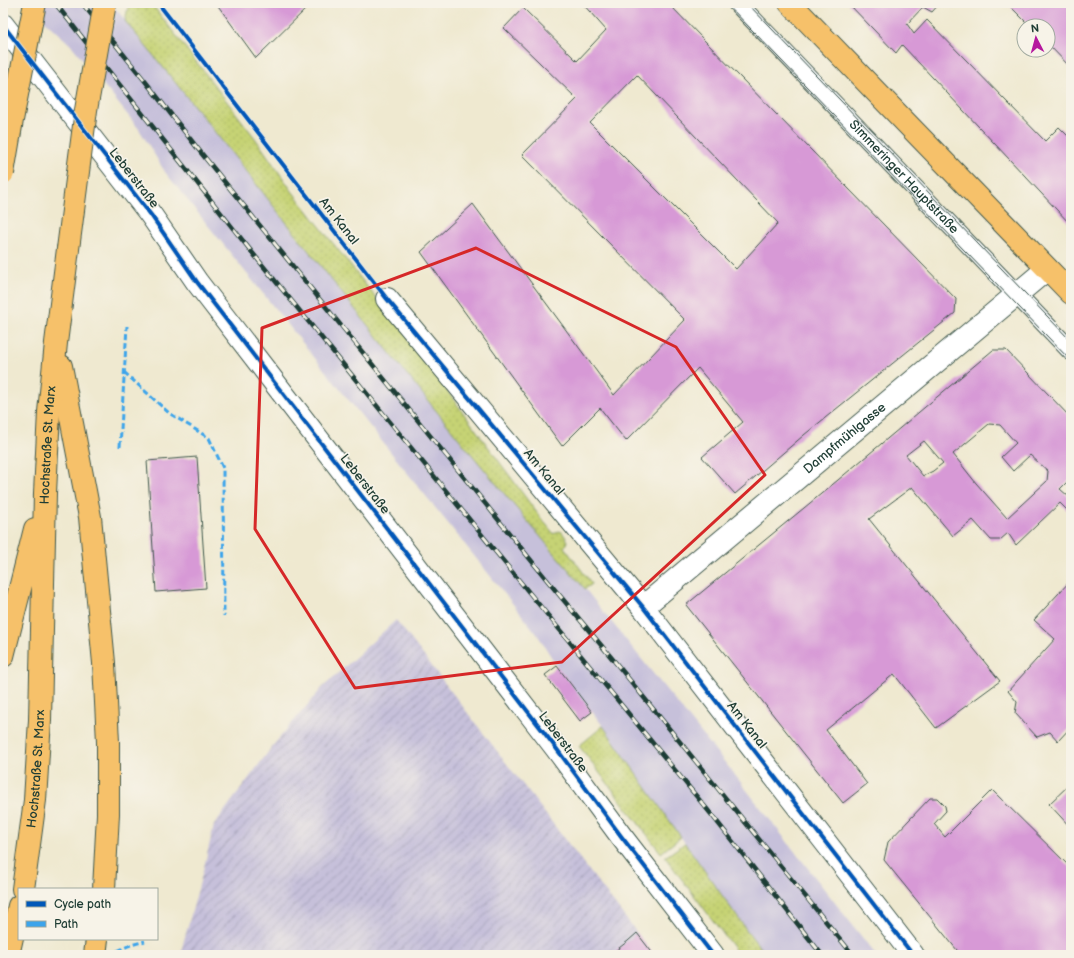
<svg xmlns="http://www.w3.org/2000/svg" width="1074" height="958" font-family="'Balsamiq Sans',sans-serif">
  <defs>
    <pattern id="industrial-furrows" width="10" height="10" patternUnits="userSpaceOnUse"><rect width="10" height="10" fill="#c6c0da"/><path d="M-1 1l2-2M0 10L10 0M9 11l2-2" fill="none" stroke="#a09db2"/></pattern>
    <pattern id="grass-dots" width="8" height="8" patternUnits="userSpaceOnUse"><rect width="8" height="8" fill="#c6d375"/><path d="M2 2h.1M6 6h.1" fill="none" stroke="#aab666" stroke-width="1.8" stroke-linecap="round"/></pattern>
  </defs>
  <rect width="100%" height="100%" fill="#f7f3e8"/>
  <filter id="ink" filterUnits="userSpaceOnUse"><feTurbulence type="fractalNoise" baseFrequency=".025" numOctaves="2"/><feDisplacementMap in="SourceGraphic" scale="8" xChannelSelector="R" yChannelSelector="G"/><feConvolveMatrix kernelMatrix="1 2 1 2 8 2 1 2 1" color-interpolation-filters="sRGB"/></filter>
  <filter id="wash" filterUnits="userSpaceOnUse"><feTurbulence type="fractalNoise" baseFrequency=".012" numOctaves="4" result="noise"/><feDisplacementMap in="SourceGraphic" scale="16" xChannelSelector="R" yChannelSelector="G"/><feGaussianBlur stdDeviation="0.9" result="paint"/><feColorMatrix in="noise" values="0 0 0 0 0 0 0 0 0 0 0 0 0 0 0 0 0 1.4 0 .05"/><feComposite in="paint" operator="in"/></filter>
  <g filter="url(#wash)">
    <rect width="100%" height="100%" fill="#efe9d0"/>
    <path fill="url(#industrial-furrows)" d="M 396,620 L 410,638 L 654,955 L 180,955 L 204,867 L 214,825 L 275,743 L 323,687 Z"/>
    <path fill="#c6c0da" d="M 29,3 L 111,3 L 162,65 L 411,379 L 523,516 L 585,589 L 731,770 L 876,955 L 766,955 L 748,932 L 685,843 L 681,837 L 603,726 L 557,666 L 537,634 L 165,172 L 139,129 L 72,46 L 40,17 Z"/>
    <g fill="url(#grass-dots)" stroke="#728854">
      <path d="M 129,3 L 151,3 L 255,138 L 292,191 L 384,308 L 441,374 L 437,377 L 540,517 L 554,534 L 559,531 L 562,532 L 568,541 L 567,544 L 564,547 L 592,584 L 585,589 C 512,504 440,417 370,328 C 288,226 209,122 125,21 Z"/>
      <path d="M 603,726 L 681,837 L 661,853 L 579,746 Z"/>
      <path d="M 685,843 L 748,932 L 766,955 L 739,955 L 665,857 Z"/>
    </g>
    <g id="blocks">
      <g fill="#d799d6" fill-rule="evenodd">
        <path d="M 216,3 L 312,3 L 256,58 Z"/>
        <path d="M 582,3 L 668,3 L 956,299 L 955,313 L 804,435 L 735,494 L 702,457 L 743,422 L 698,368 L 626,441 L 600,408 L 562,446 L 421,252 L 473,204 L 614,395 L 685,320 L 522,155 L 577,99 L 504,28 L 523,8 L 577,61 L 606,30 ZM 637,75 L 778,223 L 736,269 L 590,123 Z"/>
        <path d="M 848,3 L 940,3 L 932,12 L 923,7 L 907,24 L 914,34 L 927,20 L 1045,141 L 1059,127 L 1071,139 L 1071,225 L 902,45 L 896,53 Z"/>
        <path d="M 1007,3 L 1071,3 L 1071,68 L 1048,44 L 1048,26 L 1030,26 Z"/>
        <path d="M 993,350 L 1006,350 L 1071,418 L 1071,478 L 1060,489 L 1068,496 L 1071,493 L 1071,514 L 1060,503 L 1016,545 L 1008,533 L 1000,540 L 991,540 L 973,520 L 953,536 L 912,487 L 869,519 L 1000,681 L 936,728 L 894,674 L 826,730 L 867,784 L 843,803 L 686,605 L 838,480 ZM 989,424 L 1000,425 L 1016,443 L 1001,457 L 1013,471 L 1030,455 L 1048,471 L 1047,481 L 1007,518 L 976,483 L 953,454 ZM 924,441 L 943,463 L 933,471 L 923,476 L 906,455 Z"/>
        <path d="M 197,457 L 206,588 L 156,592 L 147,461 Z"/>
        <path d="M 1071,580 L 1071,727 L 1058,741 L 1050,732 L 1037,737 L 1015,713 L 1017,702 L 1008,691 L 1055,639 L 1034,620 Z"/>
        <path d="M 557,666 L 592,712 L 580,721 L 545,675 Z"/>
        <path d="M 1071,783 L 1071,828 L 1049,804 Z"/>
        <path d="M 992,790 L 1071,868 L 1071,955 L 961,955 L 884,860 L 888,842 L 930,798 L 937,798 L 945,806 L 946,811 L 934,824 L 945,837 Z"/>
        <path d="M 637,933 L 654,955 L 610,955 L 628,941 Z"/>
      </g>
    </g>
  </g>
  <g filter="url(#ink)">
    <use href="#blocks" fill-opacity="0" stroke="#3e574b" stroke-width="1"/>
    <g fill="none" stroke-linecap="round" stroke-linejoin="round">
      <g stroke="#3e574b" stroke-width="20">
        <g id="service">
          <path id="s1" d="M 737,3 L 1071,351"/>
        </g>
      </g>
      <g stroke="#3e574b" stroke-width="24">
        <g id="minor">
          <path d="M 387,299 L 643,607 L 913,955"/>
          <path id="s2" d="M 643,607 L 1047,269"/>
        </g>
      </g>
      <g stroke="#3e574b" stroke-width="24">
        <path id="tertiary" d="M 3,25 L 151,215 L 197,282 L 556,748 L 621,836 L 713,955"/>
      </g>
      <g stroke="#3e574b" stroke-width="24">
        <path id="primary" d="M 790,3 L 1071,293"/>
      </g>
      <g stroke="#3e574b" stroke-width="24">
        <g id="motorway">
          <path d="M 61,366 L 90,517 L 104,663 L 108,742 L 108,814 L 104,889"/>
          <path d="M 3,656 L 35,529"/>
          <path id="s3" d="M 23,889 L 35,800 L 40,720 L 45,493 L 49,412 L 56,343 L 68,249"/>
          <path d="M 8,955 L 19,906"/>
          <path d="M 95,955 L 97,939"/>
        </g>
      </g>
      <use href="#service" stroke="#fff" stroke-width="18"/>
      <use href="#minor" stroke="#fff" stroke-width="22"/>
      <use href="#tertiary" stroke="#fff" stroke-width="22"/>
      <use href="#primary" stroke="#f6c16b" stroke-width="22"/>
      <use href="#motorway" stroke="#f6c16b" stroke-width="22"/>
      <g stroke="#1f3d34" stroke-width="1">
        <path d="M 726,3 L 1071,361"/>
        <path d="M 747,3 L 1071,341"/>
      </g>
      <g stroke="#1f3d34" stroke-width="4.5">
        <g id="rail">
          <path d="M 55,3 L 251,251 L 495,551 L 711,814 L 822,955"/>
          <path d="M 82,3 L 145,81 L 202,154 L 556,591 L 611,657 L 853,955"/>
        </g>
      </g>
      <use href="#rail" stroke="#f7f3e8" stroke-width="3" stroke-dasharray="9" stroke-linecap="butt"/>
      <g stroke="#3e574b" stroke-width="24" stroke-linecap="butt">
        <g id="motorway-bridge">
          <path d="M 3,173 L 12,120 L 35,3"/>
          <path d="M 68,249 L 86,110 L 105,3"/>
        </g>
      </g>
      <use href="#motorway-bridge" stroke="#f6c16b" stroke-width="22"/>
      <g stroke="#3da4eb" stroke-width="3" stroke-dasharray="6 3" stroke-linecap="butt">
        <path d="M 124,372 L 169,413 L 209,438 L 223,468 L 224,616"/>
        <path d="M 120,447 L 127,326"/>
        <path d="M 109,955 L 128,946 L 145,941"/>
      </g>
      <g stroke="#f7f3e8" stroke-width="6">
        <g id="cycleway">
          <path d="M 158,3 L 387,299 L 643,607 L 913,955"/>
          <path d="M 3,25 L 151,215 L 197,282 L 556,748 L 621,836 L 713,955"/>
        </g>
      </g>
      <use href="#cycleway" stroke="#0057b8" stroke-width="4"/>
    </g>
  </g>
  <path fill="none" stroke="#d62828" stroke-width="3" stroke-linejoin="round" d="M 476,248 L 676,347 L 765,475 L 562,662 L 355,688 L 255,529 L 262,328 Z"/>
  <g text-anchor="middle" dominant-baseline="central" stroke-width="3.5" stroke-linejoin="round" paint-order="stroke">
    <g font-size="13" fill="#1f3d34" stroke="#f7f3e8">
      <text stroke="none"><textPath href="#s1" startOffset="241">Simmeringer Hauptstraße</textPath></text>
      <text transform="translate(134 178) rotate(52)">Leberstraße</text>
      <text transform="translate(339 221) rotate(52)">Am Kanal</text>
      <text stroke="none"><textPath href="#s2" startOffset="263">Dampfmühlgasse</textPath></text>
      <text stroke="none"><textPath href="#s3" startOffset="445">Hochstraße St. Marx</textPath></text>
      <text transform="translate(544 472) rotate(50)">Am Kanal</text>
      <text transform="translate(365 484) rotate(52)">Leberstraße</text>
      <text transform="translate(747 725) rotate(52)">Am Kanal</text>
      <text transform="translate(563 742) rotate(53)">Leberstraße</text>
      <text stroke="none"><textPath href="#s3" startOffset="121">Hochstraße St. Marx</textPath></text>
    </g>
  </g>
  <rect width="1074" height="958" fill="none" stroke="#f7f3e8" stroke-width="16"/>
  <rect x="18" y="888" width="140" height="52" fill="#f7f3e8" stroke="#a1aaa0"/>
  <rect x="26" y="901" width="20" height="6" fill="#0057b8" stroke="#a1aaa0"/>
  <text x="54" y="908" font-size="12" fill="#1f3d34">Cycle path</text>
  <rect x="26" y="921" width="20" height="6" fill="#3da4eb" stroke="#a1aaa0"/>
  <text x="54" y="928" font-size="12" fill="#1f3d34">Path</text>
  <g transform="translate(1036 38) rotate(354)"><circle r="19" fill="#f7f3e8" stroke="#a1aaa0"/>
  <path d="M0-3L7 15L0 10L-7 15Z" fill="#b5179e"/>
  <text y="-6" font-size="11" font-weight="bold" text-anchor="middle" fill="#1f3d34">N</text>
  </g>
</svg>
